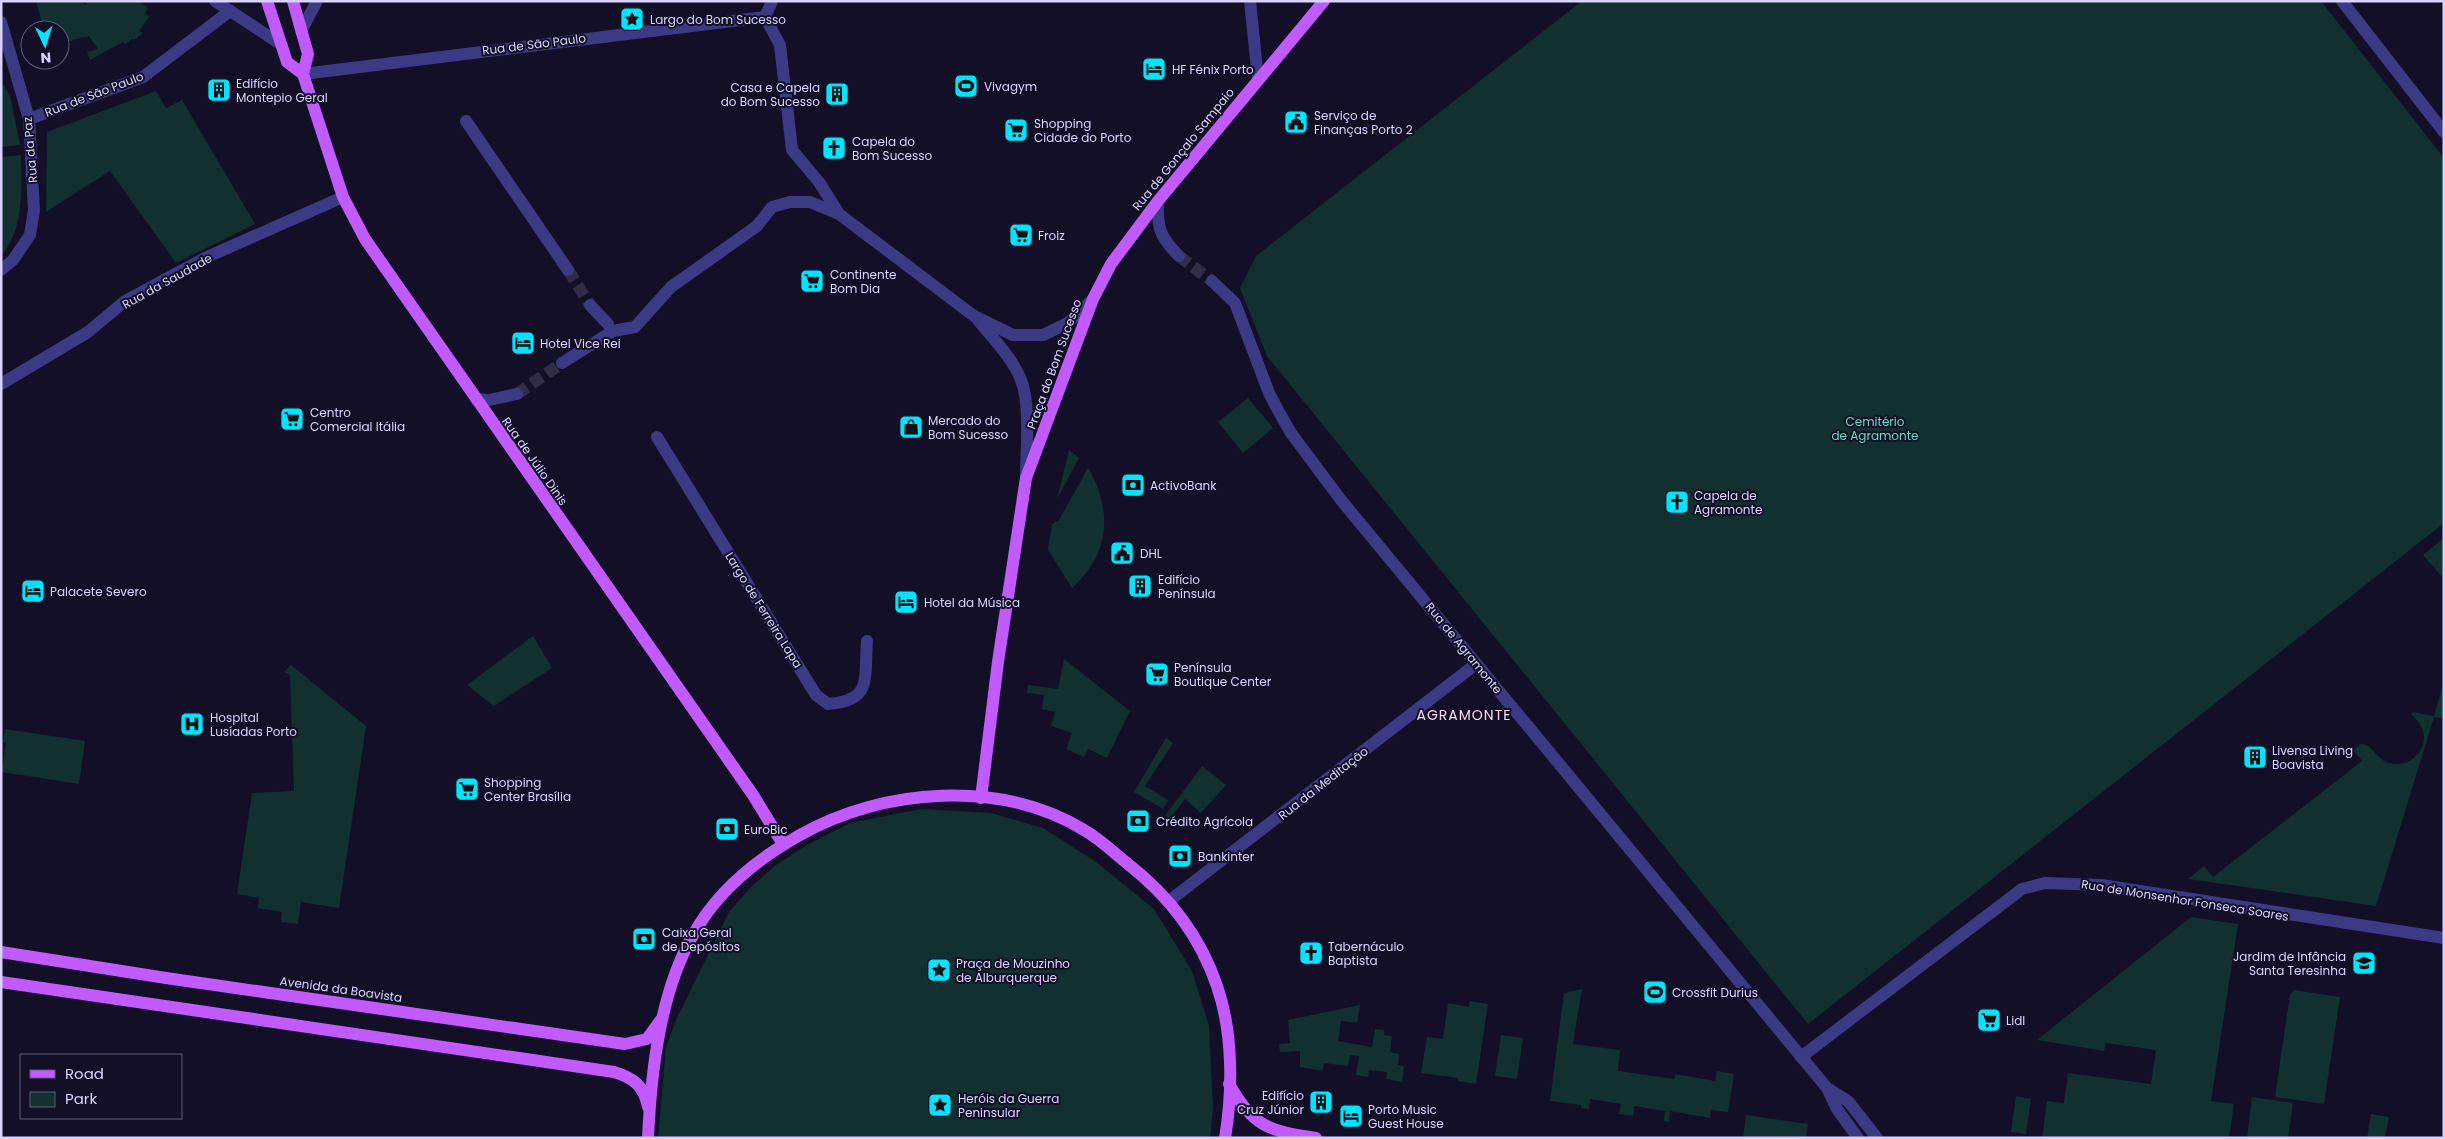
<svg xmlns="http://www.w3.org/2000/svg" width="2445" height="1139" font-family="Poppins,sans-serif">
  <rect width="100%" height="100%" fill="#130f26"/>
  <g fill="#12302f">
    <path d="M 36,1 L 80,1 L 86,5 L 89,1 L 139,1 L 148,8 L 145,13 L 149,17 L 139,31 L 143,33 L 134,40 L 132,39 L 125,44 L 123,42 L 90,60 L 87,52 L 98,49 L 89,36 L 66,42 L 63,32 L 60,32 L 60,30 L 44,30 Z"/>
    <path d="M 1582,1 L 2321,1 L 2444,158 L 2444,523 L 1808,1024 L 1267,356 L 1240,288 L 1256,256 Z"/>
    <path d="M 1,80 L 10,96 L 20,145 L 1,147 Z"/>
    <path d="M 156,91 L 166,108 L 182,100 L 255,224 L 176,263 L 110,171 L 46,212 L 47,132 Z"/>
    <path d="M 21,155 C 22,186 24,231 1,256 L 1,157 Z"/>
    <path d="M 1248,398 L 1273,428 L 1243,453 L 1218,422 Z"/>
    <path d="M 1069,450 L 1079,458 L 1057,499 Z"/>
    <path d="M 1088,468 C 1113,511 1110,554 1072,588 L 1048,550 L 1052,524 L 1059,520 Z"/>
    <path d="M 2444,538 L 2444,579 L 2423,555 Z"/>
    <path d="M 533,636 L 552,668 L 494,706 L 467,685 Z"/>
    <path d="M 1064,659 L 1130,711 L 1107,758 L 1088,749 L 1084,757 L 1066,749 L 1072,733 L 1051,726 L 1055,712 L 1042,709 L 1044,695 L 1027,693 L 1028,685 L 1058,689 Z"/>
    <path d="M 291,665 L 366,726 L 339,908 L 301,902 L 298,924 L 281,922 L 282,912 L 258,908 L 259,898 L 237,894 L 252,793 L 294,791 L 290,675 L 284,672 Z"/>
    <path d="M 2444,681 L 2444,719 L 2434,717 L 2376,906 L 2188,879 L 2204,866 L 2213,877 L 2362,761 L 2353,750 L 2361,744 C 2372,744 2377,760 2389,763 C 2406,768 2424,755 2424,737 C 2424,727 2418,721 2411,714 L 2413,712 L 2434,716 Z"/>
    <path d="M 5,729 L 85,741 L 79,784 L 2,772 L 6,743 L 3,742 Z"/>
    <path d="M 1166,738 L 1173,743 L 1145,786 L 1168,800 L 1163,809 L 1134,792 Z"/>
    <path d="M 1202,766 L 1226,785 L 1201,813 L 1185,799 L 1170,819 L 1165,816 Z"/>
    <path d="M 921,809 L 991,813 L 1043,828 L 1096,862 L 1154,909 L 1192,971 L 1209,1026 L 1213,1109 L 1210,1138 L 658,1138 L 666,1047 L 676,1020 L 729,912 L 751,887 L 776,865 L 807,845 L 850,823 Z"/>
    <path d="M 2191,917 L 2238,924 L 2211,1101 L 2234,1104 L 2229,1138 L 2042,1138 L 2047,1101 L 2064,1103 L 2068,1073 L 2151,1084 L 2156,1050 L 2106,1043 L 2104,1051 L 2037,1040 Z"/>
    <path d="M 1582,989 L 1573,1044 L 1620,1050 L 1618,1071 L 1674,1079 L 1675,1074 L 1715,1081 L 1717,1071 L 1734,1074 L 1728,1112 L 1711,1110 L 1710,1118 L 1670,1111 L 1669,1122 L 1664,1121 L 1665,1111 L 1635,1106 L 1633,1116 L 1619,1114 L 1621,1104 L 1590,1099 L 1589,1109 L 1581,1108 L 1581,1105 L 1550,1101 L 1564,993 Z"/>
    <path d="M 2294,990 L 2340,997 L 2324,1104 L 2275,1097 L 2290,994 Z"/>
    <path d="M 1470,1001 L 1488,1004 L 1476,1084 L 1458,1081 L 1458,1078 L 1421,1073 L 1427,1037 L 1443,1039 L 1448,1003 L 1469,1007 Z"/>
    <path d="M 1360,1005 L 1357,1023 L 1341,1021 L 1338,1041 L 1372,1047 L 1375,1029 L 1384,1030 L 1384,1035 L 1392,1036 L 1390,1052 L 1399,1054 L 1398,1065 L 1404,1066 L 1402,1082 L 1386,1079 L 1387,1072 L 1369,1070 L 1368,1077 L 1356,1075 L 1359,1056 L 1350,1055 L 1348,1066 L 1324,1063 L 1322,1071 L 1300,1067 L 1300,1051 L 1280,1052 L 1279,1044 L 1290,1043 L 1288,1020 Z"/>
    <path d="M 1501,1035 L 1523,1038 L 1517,1079 L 1495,1076 Z"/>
    <path d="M 2016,1096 L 2031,1099 L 2026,1134 L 2011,1132 Z"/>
    <path d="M 2252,1097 L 2293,1103 L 2288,1138 L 2247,1138 Z"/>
    <path d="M 2371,1114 L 2389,1117 L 2385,1138 L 2367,1138 Z"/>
    <path d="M 1746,1115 L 1808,1124 L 1806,1138 L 1743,1138 Z"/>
  </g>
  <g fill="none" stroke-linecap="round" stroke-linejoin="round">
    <g stroke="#312d47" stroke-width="12" stroke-dasharray="12 6" stroke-linecap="butt">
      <path d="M 1179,256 L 1212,281"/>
      <path d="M 568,270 L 590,305"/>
      <path d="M 517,394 L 562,363"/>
    </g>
    <g stroke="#3d3a85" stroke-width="12">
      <path d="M 215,1 L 282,45"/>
      <path d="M 1250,1 L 1258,79"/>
      <path d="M 2342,1 L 2444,132"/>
      <path d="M 765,17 L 780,45 L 792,150 L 819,182 L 839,214"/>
      <path d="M 765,17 L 772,1"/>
      <path d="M 1,22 L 29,119 L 34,210 L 30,235 L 13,260 L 1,270"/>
      <path d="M 301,31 L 317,1"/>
      <path d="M 303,74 L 765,17"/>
      <path d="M 29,119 L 143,77 L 230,11"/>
      <path d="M 466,121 L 568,270"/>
      <path d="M 1158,201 C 1157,229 1160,237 1179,256"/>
      <path d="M 1212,281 L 1235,303 L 1269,393 L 1279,412 L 1291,433 L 1341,500 L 1827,1088 L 1837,1109 L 1858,1138"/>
      <path d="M 590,305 L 608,324"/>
      <path d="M 978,320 C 993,339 1012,357 1021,380 C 1031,406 1026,450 1026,478"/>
      <path d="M 562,363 L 613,331 L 635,327 L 671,287 L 757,226 L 772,207 L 790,202 L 810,202 L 839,214 L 974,316 L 1013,335 L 1043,335 L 1068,323 L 1093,299"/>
      <path d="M 1,384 L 88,332 L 125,301 L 207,257 L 343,197"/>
      <path d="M 476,399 L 489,400 L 517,394"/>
      <path d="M 657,437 L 816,695 L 828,704 C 873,701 864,678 867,641"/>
      <path d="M 1169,901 L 1476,664"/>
      <path d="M 1801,1057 L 2022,889 L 2045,883 L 2101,885 L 2444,938"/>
      <path d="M 1827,1088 L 1848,1101 L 1877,1138"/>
    </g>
    <g stroke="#c25bff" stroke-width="12">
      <path d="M 267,1 L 287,62 L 303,74"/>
      <path d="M 293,1 L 308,54 L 303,74 L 343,197 L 365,239 L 753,795 L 783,844"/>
      <path d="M 981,798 L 998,662 L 1026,478 L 1093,299 L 1111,264 L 1158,201 L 1324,1"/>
      <path d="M 1,952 L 166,978 L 625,1044 L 647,1039 L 660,1021"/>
      <path d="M 1,982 L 614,1072 C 634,1078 644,1086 648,1107"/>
      <path d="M 1229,1084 C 1254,1127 1268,1131 1316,1138"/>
      <path d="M 648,1138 C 651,1072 660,992 693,935 C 717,891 757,859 800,835 C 883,788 1000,779 1084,830 C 1100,839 1113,852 1128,864 C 1169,896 1200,936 1217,986 C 1233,1032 1233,1090 1225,1138"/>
    </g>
  </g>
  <defs>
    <g id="sight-square" transform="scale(1.25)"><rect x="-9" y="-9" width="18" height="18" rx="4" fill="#00e5ff" stroke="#130f26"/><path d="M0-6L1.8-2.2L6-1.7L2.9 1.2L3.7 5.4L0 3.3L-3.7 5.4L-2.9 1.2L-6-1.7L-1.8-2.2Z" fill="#111"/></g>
    <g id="hotel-square" transform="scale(1.25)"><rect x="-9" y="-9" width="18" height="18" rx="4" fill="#00e5ff" stroke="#130f26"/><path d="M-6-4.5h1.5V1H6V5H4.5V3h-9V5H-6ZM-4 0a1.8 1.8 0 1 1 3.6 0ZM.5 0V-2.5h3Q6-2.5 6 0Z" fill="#111"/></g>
    <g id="stadium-square" transform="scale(1.25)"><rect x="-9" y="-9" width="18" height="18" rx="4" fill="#00e5ff" stroke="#130f26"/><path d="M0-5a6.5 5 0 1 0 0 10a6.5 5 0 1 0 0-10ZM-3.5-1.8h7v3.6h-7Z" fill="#111"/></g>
    <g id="building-square" transform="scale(1.25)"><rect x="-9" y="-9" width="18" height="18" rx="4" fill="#00e5ff" stroke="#130f26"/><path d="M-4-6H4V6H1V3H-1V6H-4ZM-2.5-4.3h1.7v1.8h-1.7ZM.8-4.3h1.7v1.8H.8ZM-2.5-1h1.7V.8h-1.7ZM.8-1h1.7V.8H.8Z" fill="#111"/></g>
    <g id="civic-square" transform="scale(1.25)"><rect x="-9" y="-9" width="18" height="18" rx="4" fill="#00e5ff" stroke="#130f26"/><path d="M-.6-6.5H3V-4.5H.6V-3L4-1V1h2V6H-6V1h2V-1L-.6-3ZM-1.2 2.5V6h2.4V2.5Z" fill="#111"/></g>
    <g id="supermarket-square" transform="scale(1.25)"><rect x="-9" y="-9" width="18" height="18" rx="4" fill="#00e5ff" stroke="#130f26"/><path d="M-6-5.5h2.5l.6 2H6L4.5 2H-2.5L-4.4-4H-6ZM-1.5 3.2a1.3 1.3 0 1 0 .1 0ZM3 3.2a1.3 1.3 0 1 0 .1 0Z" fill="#111"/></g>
    <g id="church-square" transform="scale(1.25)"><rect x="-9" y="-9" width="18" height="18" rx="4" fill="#00e5ff" stroke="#130f26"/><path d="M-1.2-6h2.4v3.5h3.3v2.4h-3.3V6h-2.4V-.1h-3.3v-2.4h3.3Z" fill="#111"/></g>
    <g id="shop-square" transform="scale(1.25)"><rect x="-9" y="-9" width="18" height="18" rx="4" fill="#00e5ff" stroke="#130f26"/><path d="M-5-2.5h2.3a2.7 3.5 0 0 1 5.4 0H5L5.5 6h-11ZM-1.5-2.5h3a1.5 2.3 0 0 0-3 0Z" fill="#111"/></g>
    <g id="bank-square" transform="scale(1.25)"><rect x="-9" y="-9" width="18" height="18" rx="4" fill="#00e5ff" stroke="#130f26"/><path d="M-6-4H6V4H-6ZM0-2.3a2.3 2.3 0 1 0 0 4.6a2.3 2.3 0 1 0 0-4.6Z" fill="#111"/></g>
    <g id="hospital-square" transform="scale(1.25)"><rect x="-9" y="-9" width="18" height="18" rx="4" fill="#00e5ff" stroke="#130f26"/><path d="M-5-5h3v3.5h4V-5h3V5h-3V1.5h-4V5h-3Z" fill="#111"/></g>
    <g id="school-square" transform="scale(1.25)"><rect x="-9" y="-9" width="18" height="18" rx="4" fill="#00e5ff" stroke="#130f26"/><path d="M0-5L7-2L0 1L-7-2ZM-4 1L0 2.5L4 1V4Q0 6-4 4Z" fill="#111"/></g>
  </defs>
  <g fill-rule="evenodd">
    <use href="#sight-square" x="632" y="19"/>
    <use href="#hotel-square" x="1154" y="69"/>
    <use href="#stadium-square" x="966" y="86"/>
    <use href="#building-square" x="219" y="90"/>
    <use href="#building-square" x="837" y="94"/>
    <use href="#civic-square" x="1296" y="122"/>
    <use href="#supermarket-square" x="1016" y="130"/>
    <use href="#church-square" x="834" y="148"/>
    <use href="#supermarket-square" x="1021" y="235"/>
    <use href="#supermarket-square" x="812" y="281"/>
    <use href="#hotel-square" x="523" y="343"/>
    <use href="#supermarket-square" x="292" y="419"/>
    <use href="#shop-square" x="911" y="427"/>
    <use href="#bank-square" x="1133" y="485"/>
    <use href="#church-square" x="1677" y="502"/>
    <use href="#civic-square" x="1122" y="553"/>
    <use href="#building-square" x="1140" y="586"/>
    <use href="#hotel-square" x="33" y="591"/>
    <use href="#hotel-square" x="906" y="602"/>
    <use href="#supermarket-square" x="1157" y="674"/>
    <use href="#hospital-square" x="192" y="724"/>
    <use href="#building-square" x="2255" y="757"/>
    <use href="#supermarket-square" x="467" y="789"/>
    <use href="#bank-square" x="1138" y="821"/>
    <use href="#bank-square" x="727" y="829"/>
    <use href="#bank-square" x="1180" y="856"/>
    <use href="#bank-square" x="644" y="939"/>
    <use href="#church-square" x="1311" y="953"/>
    <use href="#school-square" x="2364" y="963"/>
    <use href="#sight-square" x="939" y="970"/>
    <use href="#stadium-square" x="1655" y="992"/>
    <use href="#supermarket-square" x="1989" y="1020"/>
    <use href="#building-square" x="1321" y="1102"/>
    <use href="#sight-square" x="940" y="1105"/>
    <use href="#hotel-square" x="1351" y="1116"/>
  </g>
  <g text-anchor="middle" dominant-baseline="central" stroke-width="4" stroke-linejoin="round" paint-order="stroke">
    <g font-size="12" fill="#d9d4ff" stroke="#130f26" text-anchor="start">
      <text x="650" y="19">Largo do Bom Sucesso</text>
      <text x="1172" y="69">HF Fénix Porto</text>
      <text x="236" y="83">Edifício<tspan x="236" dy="14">Montepio Geral</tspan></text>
      <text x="984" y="86">Vivagym</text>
      <text x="820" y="87" text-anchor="end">Casa e Capela<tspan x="820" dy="14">do Bom Sucesso</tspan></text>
      <text x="1314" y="115">Serviço de<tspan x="1314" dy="14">Finanças Porto 2</tspan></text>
      <text x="1034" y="123">Shopping<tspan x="1034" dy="14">Cidade do Porto</tspan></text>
      <text x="852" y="141">Capela do<tspan x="852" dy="14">Bom Sucesso</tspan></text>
      <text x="1038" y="235">Froiz</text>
      <text x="830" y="274">Continente<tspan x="830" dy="14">Bom Dia</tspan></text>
      <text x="540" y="343">Hotel Vice Rei</text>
      <text x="310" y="412">Centro<tspan x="310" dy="14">Comercial Itália</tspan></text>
      <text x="928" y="420">Mercado do<tspan x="928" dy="14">Bom Sucesso</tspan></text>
      <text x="1150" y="485">ActivoBank</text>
      <text x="1694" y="495">Capela de<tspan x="1694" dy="14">Agramonte</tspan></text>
      <text x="1140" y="553">DHL</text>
      <text x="1158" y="579">Edifício<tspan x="1158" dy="14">Península</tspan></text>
      <text x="50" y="591">Palacete Severo</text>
      <text x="924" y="602">Hotel da Música</text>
      <text x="1174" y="667">Península<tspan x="1174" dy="14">Boutique Center</tspan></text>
      <text x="210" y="717">Hospital<tspan x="210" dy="14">Lusíadas Porto</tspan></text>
      <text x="2272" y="750">Livensa Living<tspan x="2272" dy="14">Boavista</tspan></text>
      <text x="484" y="782">Shopping<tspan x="484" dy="14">Center Brasília</tspan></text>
      <text x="1156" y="821">Crédito Agrícola</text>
      <text x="744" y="829">EuroBic</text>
      <text x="1198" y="856">Bankinter</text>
      <text x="662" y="932">Caixa Geral<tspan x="662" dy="14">de Depósitos</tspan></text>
      <text x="1328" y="946">Tabernáculo<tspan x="1328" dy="14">Baptista</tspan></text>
      <text x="2346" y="956" text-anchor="end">Jardim de Infância<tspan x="2346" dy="14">Santa Teresinha</tspan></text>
      <text x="956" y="963">Praça de Mouzinho<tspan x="956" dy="14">de Alburquerque</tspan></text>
      <text x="1672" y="992">Crossfit Durius</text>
      <text x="2006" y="1020">Lidl</text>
      <text x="1304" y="1095" text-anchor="end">Edifício<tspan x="1304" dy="14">Cruz Júnior</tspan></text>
      <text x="958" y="1098">Heróis da Guerra<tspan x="958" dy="14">Peninsular</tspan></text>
      <text x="1368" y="1109">Porto Music<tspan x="1368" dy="14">Guest House</tspan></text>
    </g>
    <g font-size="12" fill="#d9d4ff" stroke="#130f26">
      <text transform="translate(534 44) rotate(-7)">Rua de São Paulo</text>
      <text transform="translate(94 94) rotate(-21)">Rua de São Paulo</text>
      <text transform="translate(1183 149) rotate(-51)">Rua de Gonçalo Sampaio</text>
      <text transform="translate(30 150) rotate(-95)">Rua da Paz</text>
      <text transform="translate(167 281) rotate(-29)">Rua da Saudade</text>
      <text transform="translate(1054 364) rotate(-70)">Praça do Bom Sucesso</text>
      <text transform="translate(535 461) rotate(55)">Rua de Júlio Dinis</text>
      <text transform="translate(764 610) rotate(58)">Largo de Ferreira Lapa</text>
      <text transform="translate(1464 648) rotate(51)">Rua de Agramonte</text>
      <text transform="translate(1323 783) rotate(-38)">Rua da Meditação</text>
      <text transform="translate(2185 900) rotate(9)">Rua de Monsenhor Fonseca Soares</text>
      <text transform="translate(341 989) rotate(8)">Avenida da Boavista</text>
    </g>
    <g font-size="12" fill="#5fe0c0" stroke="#130f26">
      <text x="1875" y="421">Cemitério<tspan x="1875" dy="14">de Agramonte</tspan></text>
    </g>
    <g font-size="14" letter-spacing="1" fill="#ffd6f0" stroke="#130f26">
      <text x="1464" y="715">AGRAMONTE</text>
    </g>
  </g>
  <rect width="2445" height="1139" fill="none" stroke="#d9d4ff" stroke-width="5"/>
  <rect x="20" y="1054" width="162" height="65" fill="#130f26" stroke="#625e7d"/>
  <rect x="30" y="1070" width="25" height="8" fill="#c25bff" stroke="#625e7d"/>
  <text x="65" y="1079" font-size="15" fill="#d9d4ff">Road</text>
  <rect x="30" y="1092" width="25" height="15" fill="#12302f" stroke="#625e7d"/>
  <text x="65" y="1104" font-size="15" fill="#d9d4ff">Park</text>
  <g transform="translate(45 45) rotate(176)"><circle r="24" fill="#130f26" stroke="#625e7d"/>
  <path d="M0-4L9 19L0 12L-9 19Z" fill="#00e5ff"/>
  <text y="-8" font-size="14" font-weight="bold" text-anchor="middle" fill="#d9d4ff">N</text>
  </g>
</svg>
